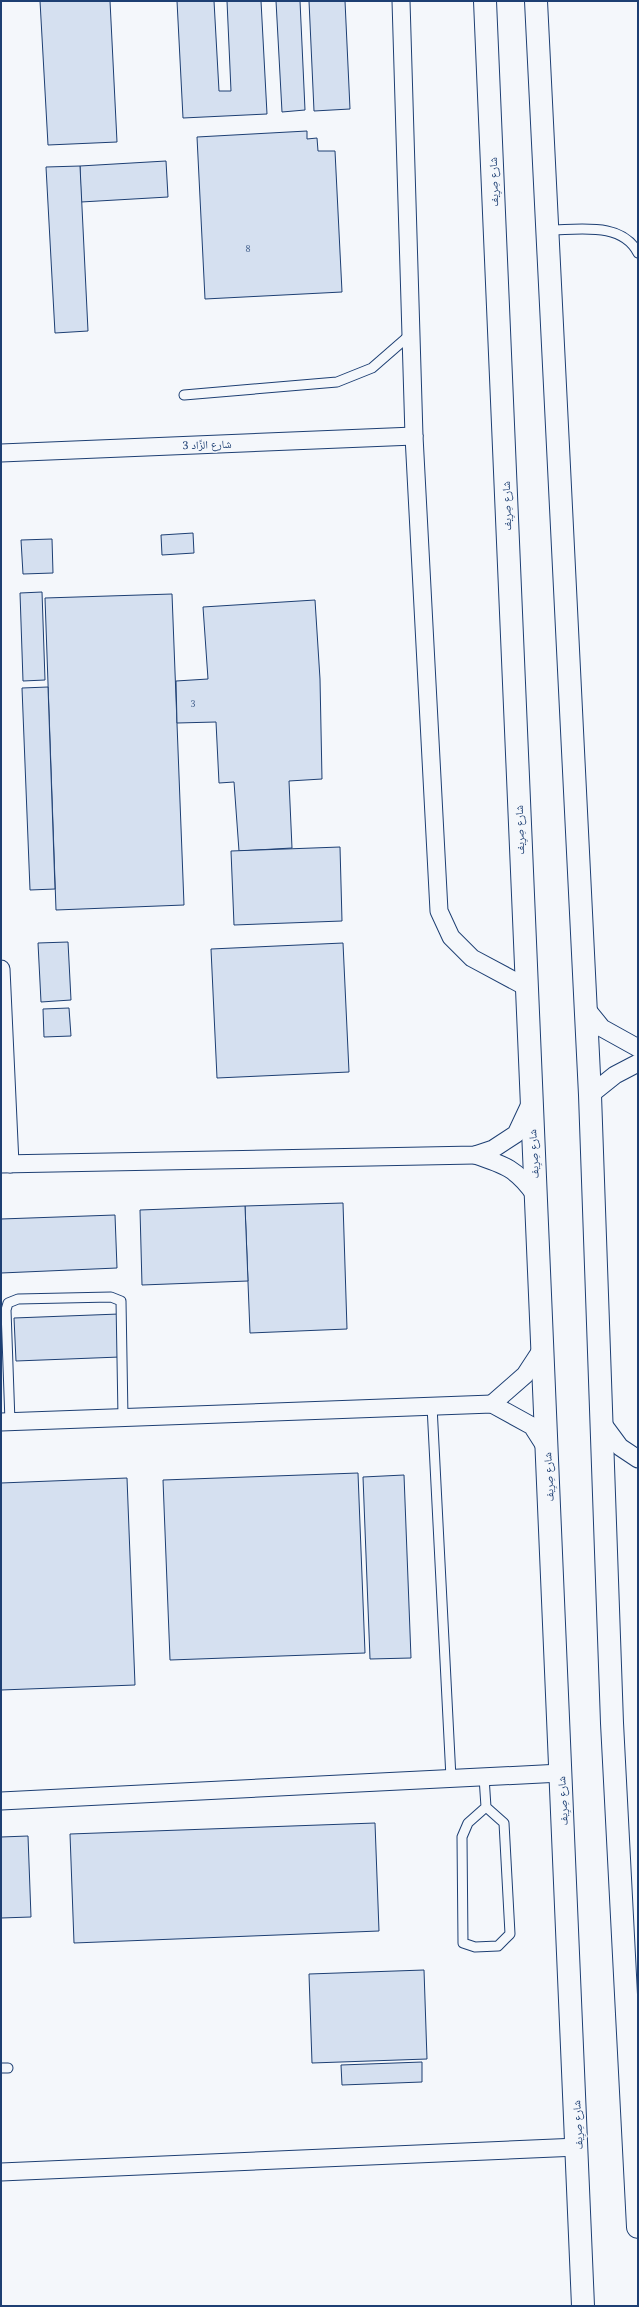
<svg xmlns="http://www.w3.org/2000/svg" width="639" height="2307" font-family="'Noto Serif','Noto Naskh Arabic',serif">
  <rect width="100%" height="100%" fill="#f4f7fb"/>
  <g fill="#d5e0f0" stroke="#1d3f73">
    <path d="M 40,1 L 110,1 L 117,142 L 48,145 Z"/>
    <path d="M 177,1 L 214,1 L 219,91 L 231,91 L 227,1 L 261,1 L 267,114 L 183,118 Z"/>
    <path d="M 276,1 L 300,1 L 305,110 L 282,112 Z"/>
    <path d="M 309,1 L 345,1 L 350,109 L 314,111 Z"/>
    <path d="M 307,131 L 307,139 L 317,138 L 318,151 L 335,151 L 342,292 L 205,299 L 197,137 Z"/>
    <path d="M 166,161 L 168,197 L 81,202 L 80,166 Z"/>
    <path d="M 80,166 L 88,331 L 55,333 L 46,167 Z"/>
    <path d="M 193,533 L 194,553 L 162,555 L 161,535 Z"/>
    <path d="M 52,539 L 53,573 L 23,574 L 21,540 Z"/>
    <path d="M 42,592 L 45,680 L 23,681 L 20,593 Z"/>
    <path d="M 172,594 L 184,905 L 56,910 L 45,598 Z"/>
    <path d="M 315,600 L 320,679 L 322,779 L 289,781 L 292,848 L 239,851 L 234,782 L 219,783 L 216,722 L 177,723 L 176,681 L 208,679 L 203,607 Z"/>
    <path d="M 48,687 L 55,889 L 30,890 L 22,688 Z"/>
    <path d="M 340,847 L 342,921 L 234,925 L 231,851 Z"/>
    <path d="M 68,942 L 71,1000 L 41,1002 L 38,943 Z"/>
    <path d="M 343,943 L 349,1072 L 217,1078 L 211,949 Z"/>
    <path d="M 69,1008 L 71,1036 L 44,1037 L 43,1009 Z"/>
    <path d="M 343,1203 L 347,1329 L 250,1333 L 245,1206 Z"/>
    <path d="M 245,1206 L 248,1281 L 142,1285 L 140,1210 Z"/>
    <path d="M 115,1215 L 117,1268 L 1,1273 L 1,1219 Z"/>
    <path d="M 119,1314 L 120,1357 L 16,1361 L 14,1318 Z"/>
    <path d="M 358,1473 L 365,1653 L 170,1660 L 163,1480 Z"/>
    <path d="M 404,1475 L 411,1658 L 370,1659 L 363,1477 Z"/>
    <path d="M 127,1478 L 135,1685 L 1,1690 L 1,1483 Z"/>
    <path d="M 375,1823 L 379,1931 L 74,1943 L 70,1834 Z"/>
    <path d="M 28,1836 L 31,1917 L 1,1918 L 1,1837 Z"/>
    <path d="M 424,1970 L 427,2059 L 312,2063 L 309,1974 Z"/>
    <path d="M 422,2062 L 422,2082 L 342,2085 L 341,2065 Z"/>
  </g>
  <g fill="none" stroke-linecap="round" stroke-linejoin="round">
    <g stroke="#1d3f73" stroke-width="11">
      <g id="service">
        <path d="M 548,230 C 578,230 622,221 638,253"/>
        <path d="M 184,395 L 337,382 L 372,368 L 411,334"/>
        <path d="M 432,1406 L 451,1778"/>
        <path d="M 10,1422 L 6,1310 L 8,1303 L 18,1299 L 111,1297 L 121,1301 L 123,1417"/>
        <path d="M 484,1777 L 486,1807 L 504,1823 L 510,1934 L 498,1946 L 475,1947 L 463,1943 L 462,1837 L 468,1823 L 486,1807"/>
        <path d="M 1,2068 L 8,2068"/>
      </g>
    </g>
    <g stroke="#1d3f73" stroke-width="19">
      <g id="minor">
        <path d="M 401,1 L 414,436 L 439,911 L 451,937 L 472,958 L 526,987"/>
        <path d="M 1,453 L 414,436"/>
        <path d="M 1,969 L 10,1164"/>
        <path d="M 585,1007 L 602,1028 L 638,1048"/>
        <path d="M 590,1095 L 615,1075 L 638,1063"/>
        <path d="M 475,1155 C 505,1165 517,1169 535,1195"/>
        <path d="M 1,1164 L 475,1155 L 493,1149 L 516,1134 L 531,1102"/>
        <path d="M 492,1404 L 525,1375 L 542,1349"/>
        <path d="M 1,1422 L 492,1404 L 532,1426 L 546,1448"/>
        <path d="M 603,1424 L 620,1447 L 638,1459"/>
        <path d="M 1,1801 L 561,1773"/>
        <path d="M 1,2172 L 578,2147"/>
      </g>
    </g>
    <g stroke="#1d3f73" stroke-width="24">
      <g id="secondary">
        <path d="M 485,1 L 583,2306"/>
        <path d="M 536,1 L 590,1095 L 612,1723 L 638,2227"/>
      </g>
    </g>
    <use href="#service" stroke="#f4f7fb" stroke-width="9"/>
    <use href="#minor" stroke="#f4f7fb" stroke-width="17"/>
    <use href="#secondary" stroke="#f4f7fb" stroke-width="22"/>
  </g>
  <g text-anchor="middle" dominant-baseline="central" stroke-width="3" stroke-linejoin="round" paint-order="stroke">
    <g font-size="9" fill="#4b6792">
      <text x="248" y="248">8</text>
      <text x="193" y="703">3</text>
    </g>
    <g font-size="11" fill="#1d3f73" stroke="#f4f7fb">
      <text transform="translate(493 182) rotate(-92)">شارع صِرِيف</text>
      <text transform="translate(207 444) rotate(-2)">شارع الزَّاد 3</text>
      <text transform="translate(506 506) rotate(-92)">شارع صِرِيف</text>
      <text transform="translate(519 830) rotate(-92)">شارع صِرِيف</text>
      <text transform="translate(533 1154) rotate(-93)">شارع صِرِيف</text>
      <text transform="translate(548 1477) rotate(-93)">شارع صِرِيف</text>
      <text transform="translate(562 1801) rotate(-93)">شارع صِرِيف</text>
      <text transform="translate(577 2125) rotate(-93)">شارع صِرِيف</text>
    </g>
  </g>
  <rect width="639" height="2307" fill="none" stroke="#1d3f73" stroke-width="4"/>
</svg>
